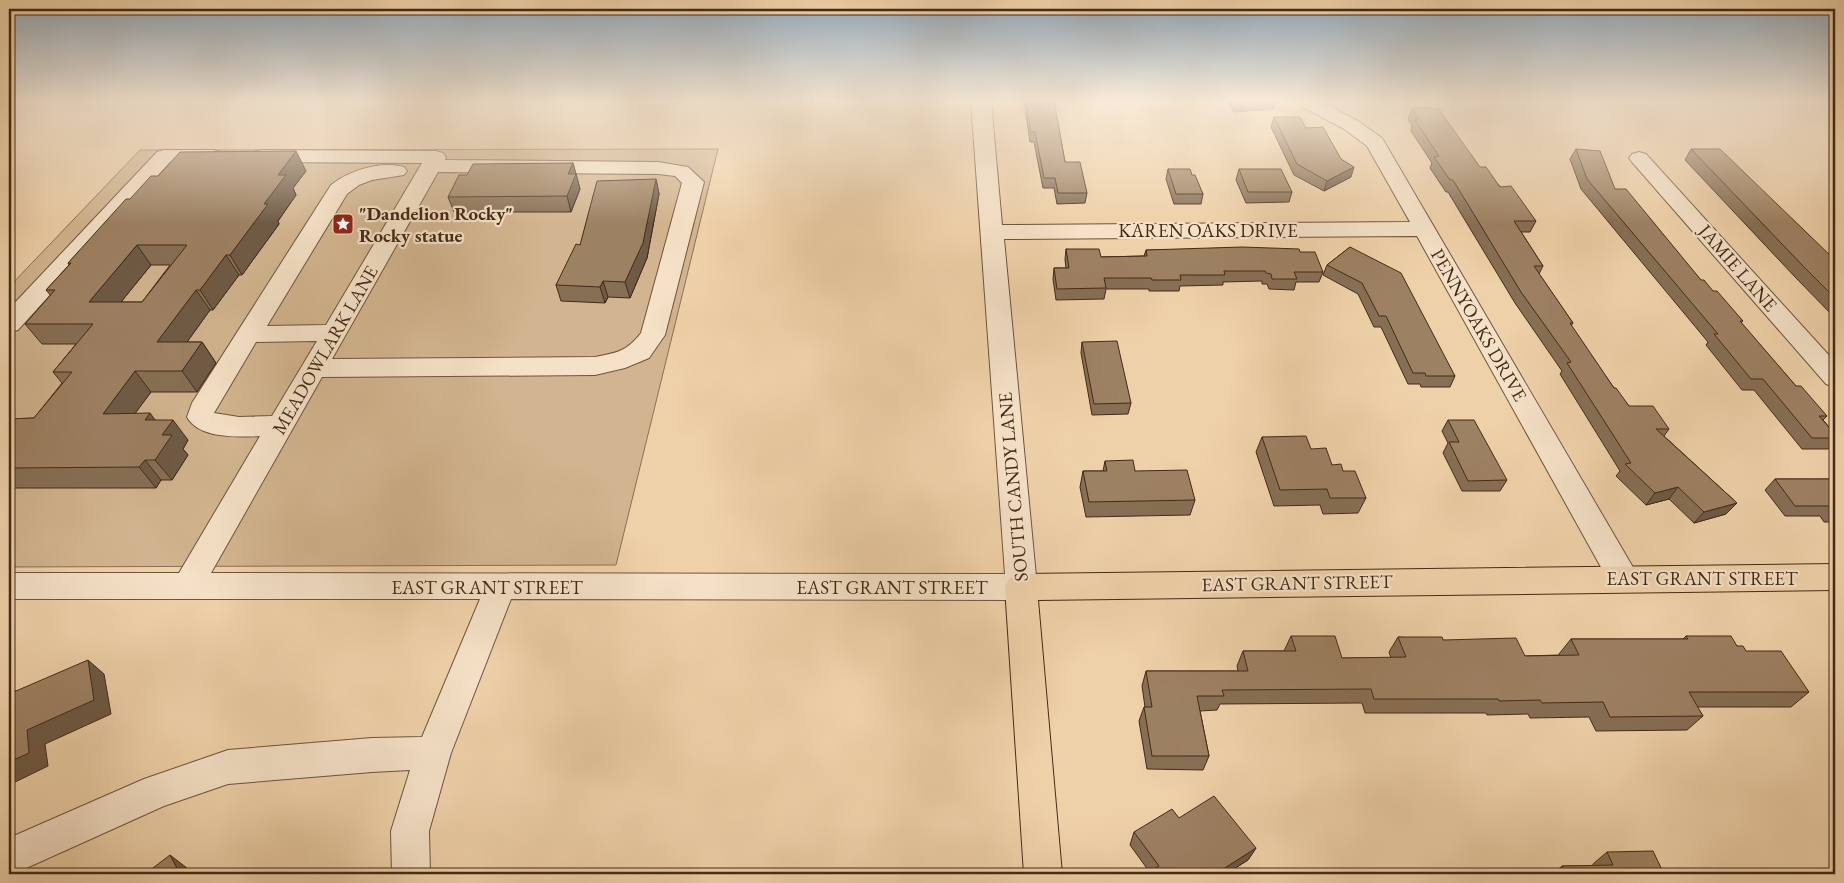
<svg xmlns="http://www.w3.org/2000/svg" width="1844" height="883" font-family="'EB Garamond',serif">
  <rect width="100%" height="100%" fill="#efd1a9"/>
  <filter id="stains"><feTurbulence type="fractalNoise" baseFrequency=".004" numOctaves="4"/><feColorMatrix values="0 0 0 0 .2 0 0 0 0 .09 0 0 0 0 .02 0 0 0 .5 -.17"/></filter>
  <radialGradient id="worn" r=".72"><stop offset=".6" stop-color="#630" stop-opacity="0"/><stop offset="1" stop-color="#630" stop-opacity=".3"/></radialGradient>
  <path fill="#d2b590" stroke="#8b7054" d="M 718,149 L 616,565 L 9,567 L 9,287 L 140,150 Z"/>
  <g fill="none" stroke-linecap="round" stroke-linejoin="round">
    <g stroke="#6f543c" stroke-width="2">
      <g id="minor">
        <path d="M 971,101 L 991,101 L 1002,225 L 1410,222 L 1367,146 L 1344,129 L 1299,105 L 1296,101 L 1320,101 L 1358,121 L 1382,138 L 1634,569 L 1638,578 L 1634,587 L 1623,591 L 1612,587 L 1417,236 L 1004,239 L 1037,587 L 1032,596 L 1021,600 L 511,599 L 451,753 L 429,831 L 430,874 L 392,874 L 391,831 L 410,770 L 372,772 L 228,784 L 164,806 L 22,870 L 9,874 L 9,838 L 144,779 L 228,750 L 372,738 L 422,737 L 480,599 L 9,599 L 9,573 L 179,573 L 260,436 C 238,437 199,439 187,417 L 192,403 L 331,185 C 350,170 380,161 404,167 L 407,171 L 404,175 L 372,180 L 359,185 L 347,194 L 267,326 L 326,325 L 422,163 L 261,162 L 254,160 L 251,156 L 254,152 L 261,150 L 436,151 L 443,153 L 446,157 L 445,160 L 658,162 L 688,167 L 704,182 L 665,335 L 649,358 L 625,368 L 595,375 L 322,377 L 211,573 L 1005,574 ZM 438,172 L 658,174 L 675,176 L 682,183 L 641,333 C 627,351 617,353 595,357 L 332,359 ZM 317,341 L 272,416 L 239,417 L 214,413 L 256,342 Z"/>
        <path d="M 164,150 L 213,150 L 220,152 L 223,156 L 220,160 L 213,162 L 170,162 L 18,330 L 9,332 L 9,309 L 157,152 Z"/>
        <path d="M 1639,152 L 1646,154 L 1835,362 L 1835,387 L 1826,384 L 1632,162 L 1629,158 L 1632,154 Z"/>
      </g>
    </g>
    <g stroke="#442a17" stroke-width="2">
      <path id="major" d="M 1835,564 L 1835,590 L 1038,600 L 1062,874 L 1024,874 L 1005,587 L 1010,578 L 1021,574 Z"/>
    </g>
    <use href="#minor" fill="#f5e1c7" fill-rule="evenodd"/>
    <use href="#major" fill="#efd1a9" fill-rule="evenodd"/>
  </g>
  <g fill="#876f55" stroke="#442a17" fill-rule="evenodd">
    <path d="M 1026,101 L 1054,101 L 1065,162 L 1087,193 L 1085,203 L 1057,204 L 1054,188 L 1043,188 L 1034,142 L 1030,142 L 1025,108 Z"/>
    <path d="M 1227,101 L 1275,101 L 1273,109 L 1234,112 Z"/>
    <path d="M 1412,108 L 1480,167 L 1536,221 L 1530,232 L 1521,232 L 1543,266 L 1539,274 L 1573,323 L 1571,326 L 1614,388 L 1629,406 L 1669,429 L 1664,436 L 1737,503 L 1726,514 L 1694,523 L 1669,499 L 1646,505 L 1616,476 L 1620,471 L 1560,374 L 1562,371 L 1515,303 L 1448,192 L 1446,192 L 1430,168 L 1432,163 L 1411,131 L 1412,126 L 1408,119 Z"/>
    <path d="M 1274,117 L 1306,128 L 1351,177 L 1324,191 L 1294,175 L 1271,127 Z"/>
    <path d="M 1576,149 L 1701,280 L 1743,321 L 1741,323 L 1796,386 L 1827,416 L 1823,420 L 1835,434 L 1835,442 L 1828,449 L 1802,449 L 1754,390 L 1742,390 L 1706,345 L 1708,342 L 1581,189 L 1570,159 Z"/>
    <path d="M 1691,149 L 1835,260 L 1835,318 L 1796,278 L 1685,160 Z"/>
    <path d="M 573,163 L 580,189 L 571,212 L 454,212 L 448,197 L 467,175 Z"/>
    <path d="M 1168,169 L 1192,175 L 1203,194 L 1201,204 L 1174,204 L 1166,179 Z"/>
    <path d="M 1239,169 L 1292,192 L 1289,202 L 1246,203 L 1236,180 Z"/>
    <path d="M 306,171 L 293,188 L 296,195 L 278,221 L 279,224 L 242,275 L 239,275 L 213,310 L 210,310 L 187,342 L 202,342 L 216,363 L 197,392 L 151,392 L 135,413 L 155,420 L 188,440 L 183,449 L 188,455 L 172,480 L 161,480 L 156,488 L 9,488 L 9,419 L 34,418 L 62,383 L 53,372 L 76,344 L 42,344 L 25,324 L 51,296 L 46,290 L 69,265 L 68,263 L 130,199 ZM 151,265 L 170,265 L 142,302 L 121,302 Z"/>
    <path d="M 656,179 L 659,194 L 647,258 L 630,298 L 608,297 L 605,303 L 561,301 L 556,285 L 580,245 Z"/>
    <path d="M 1350,247 L 1455,376 L 1450,387 L 1421,387 L 1420,384 L 1408,384 L 1381,327 L 1374,327 L 1358,294 L 1323,275 L 1327,265 Z"/>
    <path d="M 1066,249 L 1101,257 L 1144,256 L 1146,250 L 1300,252 L 1323,272 L 1319,282 L 1296,282 L 1294,290 L 1269,289 L 1267,284 L 1262,284 L 1262,281 L 1223,282 L 1223,285 L 1180,286 L 1179,291 L 1149,291 L 1149,289 L 1106,289 L 1104,299 L 1056,300 L 1053,279 L 1054,268 L 1066,268 L 1065,260 Z"/>
    <path d="M 1082,342 L 1131,403 L 1128,414 L 1092,415 L 1081,353 Z"/>
    <path d="M 1448,420 L 1507,480 L 1500,491 L 1462,491 L 1443,453 L 1448,443 L 1442,431 Z"/>
    <path d="M 1262,437 L 1311,449 L 1332,465 L 1343,471 L 1366,498 L 1358,513 L 1323,514 L 1320,505 L 1274,506 L 1256,452 Z"/>
    <path d="M 1105,461 L 1135,471 L 1195,500 L 1190,515 L 1086,517 L 1080,487 L 1083,471 L 1103,471 Z"/>
    <path d="M 1775,479 L 1835,479 L 1835,522 L 1824,522 L 1820,516 L 1785,516 L 1765,490 Z"/>
    <path d="M 1291,636 L 1342,658 L 1391,658 L 1389,652 L 1398,637 L 1443,640 L 1525,656 L 1559,655 L 1559,654 L 1571,639 L 1683,639 L 1686,636 L 1737,646 L 1746,651 L 1809,692 L 1791,707 L 1697,707 L 1703,716 L 1687,730 L 1596,731 L 1589,717 L 1530,718 L 1528,714 L 1487,715 L 1486,713 L 1365,713 L 1362,703 L 1220,704 L 1217,710 L 1200,711 L 1209,756 L 1203,770 L 1147,769 L 1139,721 L 1144,707 L 1145,707 L 1142,686 L 1146,671 L 1238,671 L 1237,666 L 1243,651 L 1284,651 Z"/>
    <path d="M 1179,818 L 1256,848 L 1248,860 L 1226,874 L 1151,874 L 1130,845 L 1134,832 Z"/>
    <path d="M 1607,852 L 1664,874 L 1553,874 L 1562,866 L 1593,866 L 1593,864 Z"/>
  </g>
  <g fill="#6e5a45" stroke="#442a17">
    <path d="M 296,151 L 306,171 L 293,188 L 296,195 L 278,221 L 279,224 L 242,275 L 230,255 L 264,204 L 278,175 Z"/>
    <path d="M 573,163 L 580,189 L 571,212 L 567,196 L 568,174 Z"/>
    <path d="M 1354,167 L 1351,177 L 1324,191 L 1327,181 Z"/>
    <path d="M 656,179 L 659,194 L 647,258 L 630,298 L 625,282 Z"/>
    <path d="M 137,245 L 151,265 L 104,323 L 89,302 Z"/>
    <path d="M 226,255 L 239,275 L 213,310 L 200,290 Z"/>
    <path d="M 603,281 L 608,297 L 605,303 L 600,287 Z"/>
    <path d="M 196,290 L 210,310 L 172,363 L 157,342 Z"/>
    <path d="M 202,342 L 216,363 L 197,392 L 182,371 Z"/>
    <path d="M 135,371 L 151,392 L 120,434 L 103,414 Z"/>
    <path d="M 150,413 L 164,432 L 173,420 L 188,440 L 183,449 L 188,455 L 172,480 L 155,460 L 145,420 Z"/>
    <path d="M 145,460 L 161,480 L 156,488 L 139,467 Z"/>
    <path d="M 1678,487 L 1669,499 L 1646,505 L 1655,493 Z"/>
    <path d="M 1737,503 L 1726,514 L 1694,523 L 1704,512 Z"/>
    <path d="M 88,660 L 104,674 L 111,714 L 45,744 L 48,766 L 9,785 L 9,762 L 27,730 Z"/>
    <path d="M 9,686 L 24,697 L 9,697 Z"/>
    <path d="M 1256,848 L 1248,860 L 1226,874 L 1216,874 L 1217,873 Z"/>
    <path d="M 170,855 L 187,868 L 191,874 L 180,874 Z"/>
  </g>
  <g fill="#9d8163" stroke="#442a17" fill-rule="evenodd">
    <path d="M 1026,101 L 1054,101 L 1065,162 L 1080,162 L 1087,193 L 1058,193 L 1055,178 L 1044,178 L 1035,132 L 1031,132 Z"/>
    <path d="M 1236,101 L 1251,101 L 1237,102 Z"/>
    <path d="M 1412,108 L 1438,108 L 1480,167 L 1486,167 L 1500,187 L 1511,186 L 1536,221 L 1514,221 L 1543,266 L 1534,266 L 1573,323 L 1570,323 L 1614,388 L 1616,388 L 1629,406 L 1653,406 L 1669,429 L 1656,429 L 1737,503 L 1704,512 L 1678,487 L 1655,493 L 1625,464 L 1631,463 L 1567,363 L 1571,362 L 1521,292 L 1453,180 L 1450,180 L 1434,157 L 1439,156 L 1415,120 L 1419,120 Z"/>
    <path d="M 1274,117 L 1300,117 L 1306,128 L 1323,127 L 1341,159 L 1354,167 L 1327,181 L 1297,164 Z"/>
    <path d="M 1576,149 L 1600,151 L 1615,189 L 1626,189 L 1701,280 L 1704,280 L 1713,291 L 1717,291 L 1743,321 L 1740,321 L 1796,386 L 1801,386 L 1827,416 L 1819,416 L 1835,434 L 1835,438 L 1812,438 L 1763,379 L 1751,379 L 1714,334 L 1718,334 L 1587,179 Z"/>
    <path d="M 1691,149 L 1720,149 L 1835,260 L 1835,298 L 1804,267 Z"/>
    <path d="M 296,151 L 278,175 L 286,175 L 264,204 L 268,204 L 230,255 L 226,255 L 200,290 L 196,290 L 157,342 L 202,342 L 182,371 L 135,371 L 103,414 L 150,413 L 145,420 L 173,420 L 162,435 L 172,435 L 155,460 L 145,460 L 139,467 L 9,468 L 9,419 L 34,418 L 72,372 L 53,372 L 93,324 L 25,324 L 55,290 L 46,290 L 71,263 L 68,263 L 126,199 L 130,199 L 151,176 L 158,176 L 180,152 ZM 137,245 L 187,245 L 142,302 L 89,302 Z"/>
    <path d="M 573,163 L 568,174 L 576,174 L 567,196 L 448,197 L 459,175 L 467,175 L 473,164 Z"/>
    <path d="M 1168,169 L 1190,169 L 1192,175 L 1195,175 L 1203,194 L 1176,194 Z"/>
    <path d="M 1239,169 L 1281,169 L 1292,192 L 1248,192 Z"/>
    <path d="M 656,179 L 643,243 L 625,282 L 603,281 L 600,287 L 556,285 L 576,244 L 580,245 L 597,181 Z"/>
    <path d="M 1242,247 L 1299,249 L 1300,252 L 1315,252 L 1323,272 L 1294,272 L 1297,279 L 1272,279 L 1271,274 L 1266,273 L 1265,271 L 1224,271 L 1225,275 L 1180,275 L 1181,280 L 1152,280 L 1151,278 L 1104,278 L 1106,288 L 1057,289 L 1054,268 L 1069,268 L 1066,249 L 1099,249 L 1101,257 L 1147,256 L 1146,250 Z"/>
    <path d="M 1350,247 L 1401,273 L 1455,376 L 1426,376 L 1425,373 L 1413,373 L 1386,316 L 1379,316 L 1362,283 L 1327,265 Z"/>
    <path d="M 1117,341 L 1131,403 L 1094,404 L 1082,342 Z"/>
    <path d="M 1448,420 L 1474,420 L 1507,480 L 1468,481 L 1449,442 L 1459,442 Z"/>
    <path d="M 1306,436 L 1311,449 L 1326,448 L 1332,465 L 1341,464 L 1343,471 L 1355,471 L 1366,498 L 1330,498 L 1327,489 L 1280,490 L 1262,437 Z"/>
    <path d="M 1133,460 L 1135,471 L 1187,470 L 1195,500 L 1089,502 L 1083,471 L 1107,471 L 1105,461 Z"/>
    <path d="M 1775,479 L 1835,479 L 1835,511 L 1830,506 L 1795,506 Z"/>
    <path d="M 1291,636 L 1335,636 L 1342,658 L 1406,657 L 1398,637 L 1442,637 L 1443,640 L 1516,638 L 1525,656 L 1579,655 L 1571,639 L 1688,639 L 1686,636 L 1731,636 L 1737,646 L 1743,646 L 1746,651 L 1781,651 L 1809,692 L 1689,692 L 1703,716 L 1610,717 L 1603,702 L 1542,703 L 1540,700 L 1499,701 L 1498,699 L 1374,699 L 1371,689 L 1222,690 L 1224,696 L 1197,696 L 1209,756 L 1152,756 L 1144,707 L 1152,707 L 1146,671 L 1248,671 L 1243,651 L 1296,651 Z"/>
    <path d="M 88,660 L 94,700 L 27,730 L 29,753 L 9,762 L 9,694 Z"/>
    <path d="M 1214,796 L 1256,848 L 1217,873 L 1218,874 L 1160,874 L 1156,868 L 1159,866 L 1134,832 L 1172,809 L 1179,818 Z"/>
    <path d="M 1653,851 L 1664,874 L 1566,874 L 1562,866 L 1613,865 L 1607,852 Z"/>
    <path d="M 170,855 L 180,874 L 145,874 Z"/>
  </g>
  <linearGradient id="sky" x2="0" y2="1"><stop stop-color="#93a9bb"/><stop offset="0.45" stop-color="#f8ead8"/><stop offset="1" stop-color="#f8ead8" stop-opacity="0"/></linearGradient>
  <rect width="1844" height="224" fill="url(#sky)"/>
  <defs>
    <g id="sight-square" transform="scale(1.125)"><rect x="-9" y="-9" width="18" height="18" rx="4" fill="#8f2418" stroke="#f5e1c7"/><path d="M0-6L1.8-2.2L6-1.7L2.9 1.2L3.7 5.4L0 3.3L-3.7 5.4L-2.9 1.2L-6-1.7L-1.8-2.2Z" fill="#fff"/></g>
  </defs>
  <g fill-rule="evenodd">
    <use href="#sight-square" x="343" y="224"/>
  </g>
  <g text-anchor="middle" dominant-baseline="central" stroke-width="4.5" stroke-linejoin="round" paint-order="stroke">
    <g font-size="19" font-weight="bold" fill="#442a17" stroke="#f5e1c7" text-anchor="start">
      <text x="359" y="213">"Dandelion Rocky"<tspan x="359" dy="22">Rocky statue</tspan></text>
    </g>
    <g font-size="19" fill="#442a17" stroke="#f5e1c7">
      <text x="1208" y="230">KAREN OAKS DRIVE</text>
      <text transform="translate(1738 268) rotate(49)">JAMIE LANE</text>
      <text transform="translate(1479 325) rotate(60)">PENNYOAKS DRIVE</text>
      <text transform="translate(325 350) rotate(-60)">MEADOWLARK LANE</text>
      <text transform="translate(1013 487) rotate(-95)">SOUTH CANDY LANE</text>
      <text x="1702" y="578">EAST GRANT STREET</text>
      <text transform="translate(1297 583) rotate(-1)">EAST GRANT STREET</text>
      <text x="487" y="587">EAST GRANT STREET</text>
      <text x="892" y="587">EAST GRANT STREET</text>
    </g>
  </g>
  <rect width="1844" height="883" fill="none" stroke="#efd1a9" stroke-width="30"/>
  <rect x="10" y="10" width="1824" height="863" fill="none" stroke="#442a17" stroke-width="2.5"/>
  <rect x="15" y="15" width="1814" height="853" fill="none" stroke="#442a17"/>
  <rect width="100%" height="100%" filter="url(#stains)"/>
  <rect width="100%" height="100%" fill="url(#worn)"/>
</svg>
